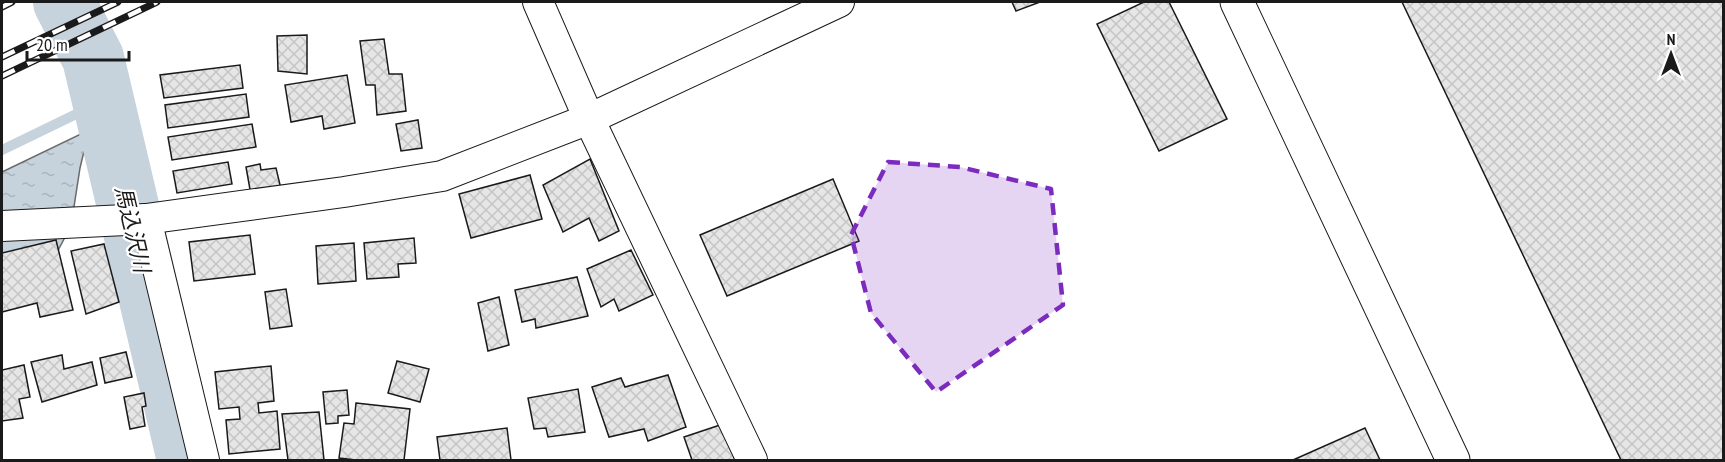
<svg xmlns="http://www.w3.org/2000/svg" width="1725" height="462" font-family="'PT Sans Narrow','Noto Sans JP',sans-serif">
  <defs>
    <pattern id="water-ripples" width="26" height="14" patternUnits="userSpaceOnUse" patternTransform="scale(1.5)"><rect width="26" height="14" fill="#c6d2dc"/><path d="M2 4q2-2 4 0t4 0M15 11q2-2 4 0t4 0" fill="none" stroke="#aab4bc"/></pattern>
    <pattern id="building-cross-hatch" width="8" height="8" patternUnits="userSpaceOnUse" patternTransform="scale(1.5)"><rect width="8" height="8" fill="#e6e6e6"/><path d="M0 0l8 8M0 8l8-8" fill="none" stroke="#c5c5c5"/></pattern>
  </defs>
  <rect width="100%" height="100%" fill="#fff"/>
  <path fill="url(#water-ripples)" stroke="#6a6a6a" stroke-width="1.5" d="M 89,130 L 80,168 L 71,226 L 56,254 L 2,265 L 2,172 Z"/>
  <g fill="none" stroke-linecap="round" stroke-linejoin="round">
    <path stroke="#c6d2dc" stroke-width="10" d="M 2,150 L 99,103 L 93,58"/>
    <path stroke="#c6d2dc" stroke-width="62" d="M 64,2 L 93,58 L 188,460"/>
  </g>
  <g fill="url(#building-cross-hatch)" stroke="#1a1a1a" stroke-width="1.5">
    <path d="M 1012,2 L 1040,2 L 1016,11 Z"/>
    <path d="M 1144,2 L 1169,2 L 1227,119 L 1159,151 L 1097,24 Z"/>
    <path d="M 1402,2 L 1724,2 L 1724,460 L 1621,460 Z"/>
    <path d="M 307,35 L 307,74 L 278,71 L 277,36 Z"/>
    <path d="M 384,39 L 389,74 L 402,74 L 406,111 L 377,115 L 375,85 L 366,85 L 360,41 Z"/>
    <path d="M 240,65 L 243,88 L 164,98 L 160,75 Z"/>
    <path d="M 347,75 L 355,123 L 324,129 L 322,116 L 291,122 L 285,85 Z"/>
    <path d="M 246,94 L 249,117 L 168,128 L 165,105 Z"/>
    <path d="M 418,120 L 422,148 L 401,151 L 396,124 Z"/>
    <path d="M 252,124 L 256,147 L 172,160 L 168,137 Z"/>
    <path d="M 590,159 L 619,231 L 599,241 L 589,218 L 563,232 L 543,185 Z"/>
    <path d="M 228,162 L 232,184 L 177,193 L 173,171 Z"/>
    <path d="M 260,164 L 261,170 L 276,168 L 281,189 L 251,195 L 246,167 Z"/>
    <path d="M 530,175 L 542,219 L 471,238 L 459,194 Z"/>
    <path d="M 833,179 L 859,241 L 727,296 L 700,235 Z"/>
    <path d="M 250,235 L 255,274 L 194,281 L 189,242 Z"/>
    <path d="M 414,238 L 416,263 L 398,264 L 399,277 L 367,279 L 364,243 Z"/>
    <path d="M 56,240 L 73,310 L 40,317 L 37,303 L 2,312 L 2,253 Z"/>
    <path d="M 354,243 L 356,281 L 318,284 L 316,246 Z"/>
    <path d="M 104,244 L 119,302 L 86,314 L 71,251 Z"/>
    <path d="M 631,250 L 653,295 L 619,311 L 614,299 L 601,307 L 587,269 Z"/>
    <path d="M 577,277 L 588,316 L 536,328 L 535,319 L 522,322 L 515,290 Z"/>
    <path d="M 286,289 L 292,326 L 270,329 L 265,292 Z"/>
    <path d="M 499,297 L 509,345 L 488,351 L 478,303 Z"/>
    <path d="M 126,352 L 132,377 L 105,383 L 100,358 Z"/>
    <path d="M 62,355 L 64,369 L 92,362 L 97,385 L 42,402 L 31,362 Z"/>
    <path d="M 397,361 L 429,369 L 420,402 L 388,393 Z"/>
    <path d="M 24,365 L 30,397 L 19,399 L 23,418 L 2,421 L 2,370 Z"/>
    <path d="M 271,366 L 274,401 L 258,403 L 259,413 L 277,411 L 280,449 L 229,454 L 226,420 L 240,419 L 239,407 L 219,409 L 215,372 Z"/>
    <path d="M 668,375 L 686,427 L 648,441 L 644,429 L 609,437 L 592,387 L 621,378 L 625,387 Z"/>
    <path d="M 578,389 L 585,432 L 548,437 L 546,428 L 534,429 L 528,398 Z"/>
    <path d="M 347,390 L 349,415 L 338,416 L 338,423 L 326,424 L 323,392 Z"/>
    <path d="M 144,393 L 146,406 L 142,407 L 145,426 L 130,429 L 124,397 Z"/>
    <path d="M 356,403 L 410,409 L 404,460 L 356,460 L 339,458 L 344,423 L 354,424 Z"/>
    <path d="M 319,412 L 324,460 L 288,460 L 282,414 Z"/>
    <path d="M 723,424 L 735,460 L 692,460 L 684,437 Z"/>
    <path d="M 507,428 L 511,460 L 440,460 L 437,437 Z"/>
    <path d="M 1365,428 L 1380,460 L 1293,460 Z"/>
  </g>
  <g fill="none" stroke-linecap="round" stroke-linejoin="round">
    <g stroke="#1a1a1a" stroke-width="32">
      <g id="street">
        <path d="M 538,2 L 589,119 L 752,460"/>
        <path d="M 146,219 L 204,460"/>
        <path d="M 2,226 L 146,219 L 344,192 L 442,176 L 589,119 L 839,2"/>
      </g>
    </g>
    <g stroke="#1a1a1a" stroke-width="35">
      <path id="secondary" d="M 1237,2 L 1453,460"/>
    </g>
    <use href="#street" stroke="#fff" stroke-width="30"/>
    <use href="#secondary" stroke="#fff" stroke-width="33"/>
    <g stroke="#1a1a1a" stroke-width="7">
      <g id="rail">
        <path d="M 2,7 L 12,2"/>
        <path d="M 2,57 L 118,2"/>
        <path d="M 2,76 L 157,2"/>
      </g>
    </g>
    <use href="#rail" stroke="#fff" stroke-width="4.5" stroke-dasharray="14" stroke-linecap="butt"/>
  </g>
  <path fill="#7b2cbf" fill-opacity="0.2" stroke="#7b2cbf" stroke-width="4.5" stroke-dasharray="12 8" stroke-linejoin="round" d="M 888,162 L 960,167 L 1051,189 L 1063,305 L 936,392 L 871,313 L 851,235 Z"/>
  <g text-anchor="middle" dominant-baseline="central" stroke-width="4.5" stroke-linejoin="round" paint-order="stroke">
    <g font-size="22" font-style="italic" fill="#1a1a1a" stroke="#fff">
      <text transform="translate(133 229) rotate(77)">馬込沢川</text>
    </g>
  </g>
  <rect width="1725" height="462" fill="none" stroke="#1a1a1a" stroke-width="6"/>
  <g transform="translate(1671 54)" stroke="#ffffff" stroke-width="4.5" paint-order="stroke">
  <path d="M0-4.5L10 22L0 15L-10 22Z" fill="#1a1a1a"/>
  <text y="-9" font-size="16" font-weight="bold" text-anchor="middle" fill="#1a1a1a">N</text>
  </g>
  <path d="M27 51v9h102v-9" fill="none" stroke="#1a1a1a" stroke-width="3"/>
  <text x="36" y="51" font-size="18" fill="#1a1a1a" stroke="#ffffff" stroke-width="4.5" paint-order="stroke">20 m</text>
</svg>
